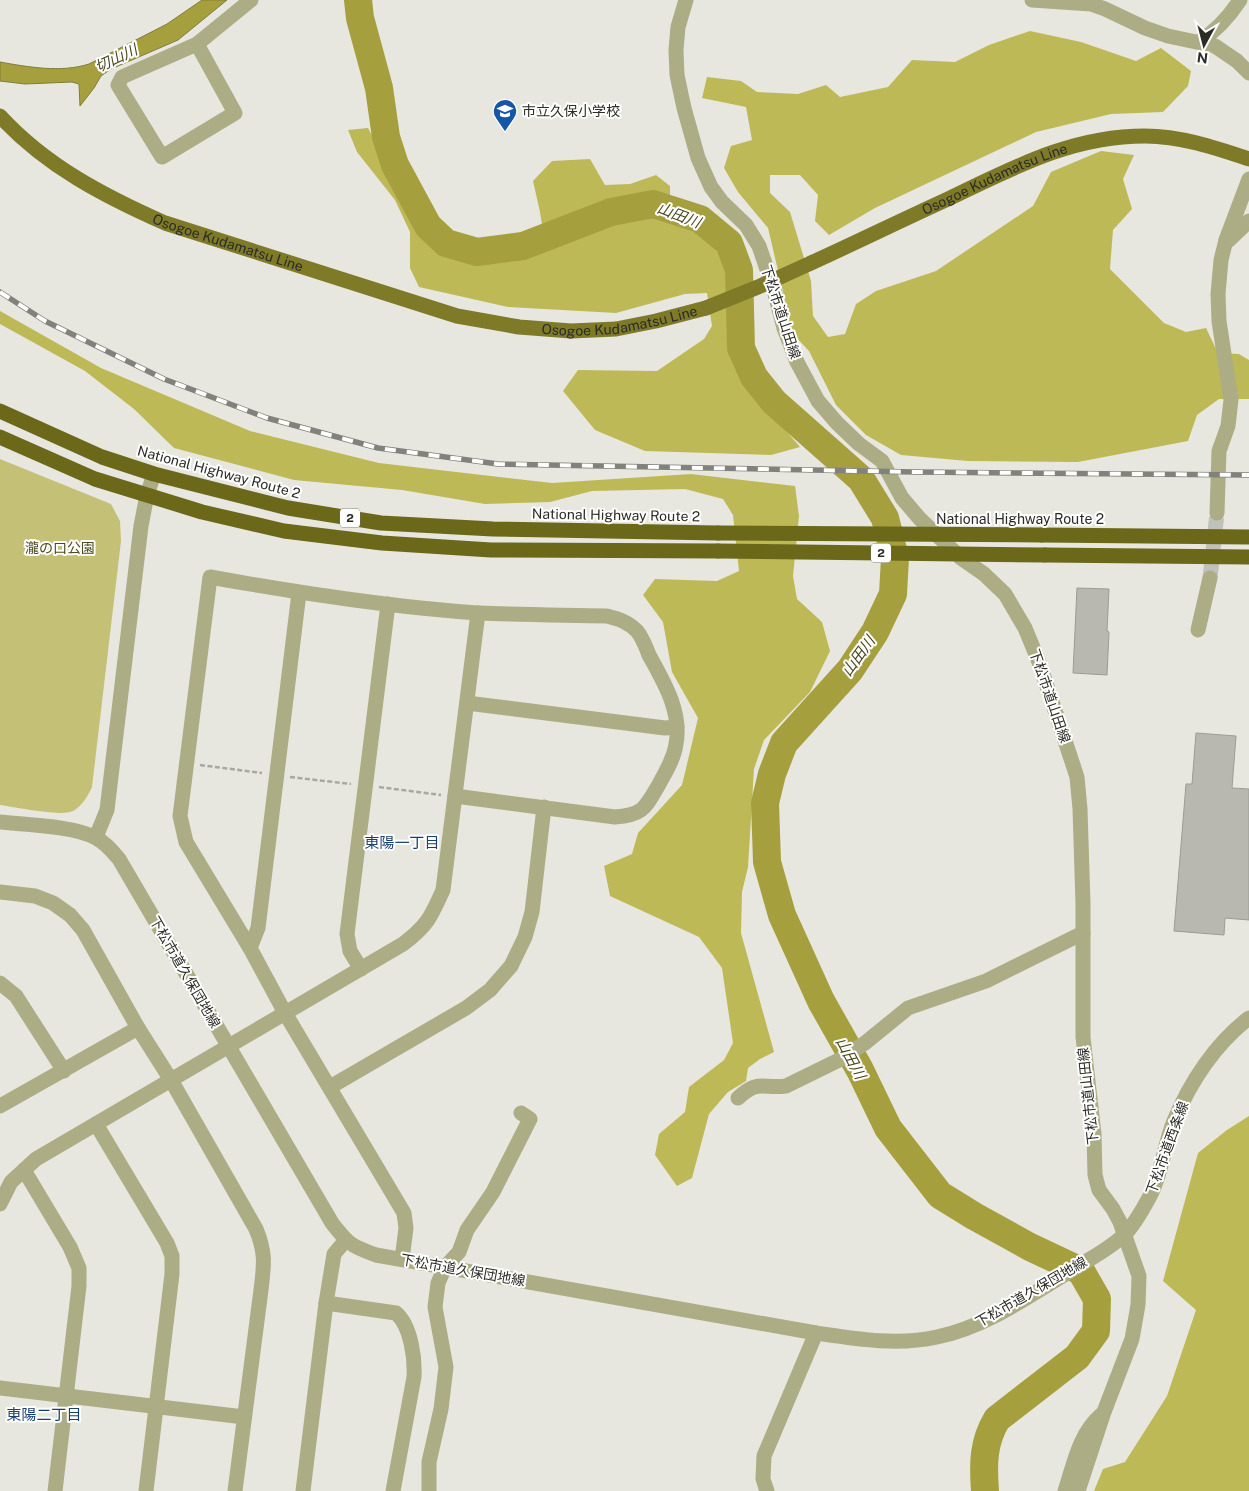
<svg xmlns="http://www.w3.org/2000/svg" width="1249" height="1491" font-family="'Public Sans','Noto Sans JP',sans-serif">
  <rect width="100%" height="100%" fill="#e7e7e0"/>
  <path fill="#c4c176" d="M 0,459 L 111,504 L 120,521 L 121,541 L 92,787 C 88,796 82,806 73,811 C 61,817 15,807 0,805 Z"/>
  <g fill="#beb957">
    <path d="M 1030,31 L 1081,42 L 1136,61 L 1161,48 L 1191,71 L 1188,86 L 1163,112 L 1111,114 L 1036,132 L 875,208 L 829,235 L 815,221 L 818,195 L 800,175 L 770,175 L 770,193 L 790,212 L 811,281 L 813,316 L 828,337 L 845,334 L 856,304 L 876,291 L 936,271 L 1033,206 L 1051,172 L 1101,151 L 1134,155 L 1123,179 L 1132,209 L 1113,230 L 1110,269 L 1164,323 L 1186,332 L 1206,328 L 1218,353 L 1239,354 L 1249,360 L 1249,399 L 1219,399 L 1197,415 L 1188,441 L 1078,462 L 968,461 L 901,455 L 866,435 L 836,405 L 809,351 L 793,334 L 768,228 L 738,192 L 724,168 L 731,146 L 752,140 L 746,107 L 702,98 L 707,77 L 741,81 L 757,92 L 798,94 L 826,85 L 840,97 L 888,87 L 912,60 L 955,62 L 989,45 Z"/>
    <path d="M 368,128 L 422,227 L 447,248 L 487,254 L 545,244 L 540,212 L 533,181 L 552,161 L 590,159 L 605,185 L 630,184 L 656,175 L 670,186 L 670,195 L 677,216 L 723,256 L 732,282 L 732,341 L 738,375 L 800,447 L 771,455 L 645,451 L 595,430 L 563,391 L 578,370 L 657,371 L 704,339 L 712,326 L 707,293 L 685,294 L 616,313 L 508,307 L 419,287 L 410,268 L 410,232 L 395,200 L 357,152 L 348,130 Z"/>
    <path d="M 0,311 L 101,368 L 250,431 L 379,463 L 552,483 L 691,474 L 795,486 L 799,516 L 793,576 L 797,599 L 822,622 L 830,651 L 810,692 L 764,740 L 754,769 L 748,867 L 742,892 L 741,933 L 774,1052 L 760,1059 L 748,1068 L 746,1081 L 728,1092 L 709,1114 L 692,1178 L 677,1186 L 655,1155 L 659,1134 L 685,1112 L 689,1087 L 724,1060 L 733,1043 L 722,968 L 699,937 L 610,896 L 604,866 L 632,854 L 638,833 L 682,785 L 698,718 L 672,672 L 663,622 L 643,595 L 655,579 L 717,581 L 739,571 L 733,515 L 723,499 L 685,489 L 592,491 L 550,502 L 485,504 L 402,490 L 294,480 L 174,448 L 134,409 L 85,371 L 0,324 Z"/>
    <path d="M 1249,1116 L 1249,1491 L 1094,1491 L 1103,1469 L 1125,1462 L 1167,1396 L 1196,1310 L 1163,1281 L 1198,1153 L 1227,1130 Z"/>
  </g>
  <path fill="#a5a03d" stroke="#807d37" d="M 202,0 L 227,0 L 178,40 L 111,69 L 101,76 L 94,88 L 80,106 L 79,84 L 72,82 L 25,84 L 0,81 L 0,62 C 28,67 61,73 89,64 L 167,24 Z"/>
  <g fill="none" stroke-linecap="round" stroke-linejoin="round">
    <path stroke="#a5a03d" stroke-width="28" d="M 358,0 L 360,18 L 379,88 L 386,137 L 395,165 L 428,226 L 446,243 L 477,252 L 523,246 L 611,212 L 653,204 L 700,219 L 729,243 L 739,270 L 741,348 L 754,377 L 774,402 L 861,479 L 885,518 L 895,558 L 893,594 L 875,632 L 850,670 L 784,743 L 772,774 L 765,803 L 767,862 L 782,915 L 821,1001 L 860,1070 L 888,1128 L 940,1195 L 974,1216 L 1030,1247 L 1081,1271 L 1097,1299 L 1096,1331 L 1077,1357 L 997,1419 C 983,1442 983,1464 985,1491"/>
  </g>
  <g fill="#b8b8b1" stroke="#9c9c95">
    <path d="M 1077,588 L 1109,589 L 1107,631 L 1109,632 L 1107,675 L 1073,673 Z"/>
    <path d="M 1196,733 L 1236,736 L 1232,788 L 1249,789 L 1249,920 L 1225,918 L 1224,935 L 1174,931 L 1186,784 L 1192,784 Z"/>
  </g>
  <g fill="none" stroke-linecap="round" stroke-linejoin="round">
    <path stroke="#c1c1bb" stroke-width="15" stroke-dasharray="15 8" stroke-linecap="butt" d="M 1210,578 L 1217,513"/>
    <g stroke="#a8a8a3" stroke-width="2.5" stroke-dasharray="5 2.5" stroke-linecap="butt">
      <path d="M 200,765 L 262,773"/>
      <path d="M 290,777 L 351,784"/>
      <path d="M 379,787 L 441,795"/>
    </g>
    <g stroke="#adad85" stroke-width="15">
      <path d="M 686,0 L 678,27 L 676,50 L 677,75 L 684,108 L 698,158 L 711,187 L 722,202 L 746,225 L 759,246 L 774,290 L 784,328 L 797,362 L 818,401 L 837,423 L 859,444 L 882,461 L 902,498 L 920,519 L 961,558 L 984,574 L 1005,594 L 1025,628 L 1039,662 L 1077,777 L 1080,809 L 1083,904 L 1083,1037 L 1094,1134 L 1095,1175 L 1099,1190 L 1113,1209 L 1120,1222 L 1139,1276 L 1138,1305 L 1132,1339 L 1104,1412 L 1078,1491"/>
      <path d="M 1032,0 L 1091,4 L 1105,9 L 1145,28 L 1168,36 L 1215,46 L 1237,61 L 1249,73"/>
      <path d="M 1199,42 C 1216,31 1229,17 1240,0"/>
      <path d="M 197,44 L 235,113 L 162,157 L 118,85 L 122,77 L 197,44 L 251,0"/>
      <path d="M 1226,240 L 1229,240 L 1249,221"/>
      <path d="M 1217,513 L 1219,451 L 1228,426 L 1231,400 L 1219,321 L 1218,294 L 1221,260 L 1226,240 L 1249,179"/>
      <path d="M 1198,630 L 1210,578"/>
      <path d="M 467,703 L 665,728 L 677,727"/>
      <path d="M 0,822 C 27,825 74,826 96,838 C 106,843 112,851 119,859 L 332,1223 C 348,1244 351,1246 376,1255 L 816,1333 C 856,1339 897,1346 937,1337 C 986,1327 1029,1296 1072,1270 C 1089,1259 1110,1249 1125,1234 C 1135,1224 1143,1209 1150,1196 C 1162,1174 1164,1144 1174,1121 C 1190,1082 1216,1043 1249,1018"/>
      <path d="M 96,837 L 107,810 L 141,526 L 147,495 L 154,474"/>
      <path d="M 0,892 L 35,896 L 53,903 L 70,915 L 83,930 L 138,1028 L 171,1080 L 256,1229 C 266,1253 264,1265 261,1290 L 235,1491"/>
      <path d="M 250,948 L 258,928 L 299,593"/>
      <path d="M 361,969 L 350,951 L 347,934 L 388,604"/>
      <path d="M 0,983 L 16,996 L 64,1071"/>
      <path d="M 330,1087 L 466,1008 L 490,990 L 511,966 L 525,937 L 532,912 L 544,807"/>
      <path d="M 738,1098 C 758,1079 762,1089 786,1086 L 839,1060 L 865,1043 L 908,1008 L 986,981 L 1083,933"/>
      <path d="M 0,1106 L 138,1028"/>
      <path d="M 96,1124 L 167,1243 L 172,1256 L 172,1274 L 146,1491"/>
      <path d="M 24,1170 L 70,1247 L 79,1268 L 79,1286 L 55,1491"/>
      <path d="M 0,1204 L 11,1182 L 36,1159 L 403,944 C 427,926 431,917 443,890 L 478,613"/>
      <path d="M 402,1259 L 406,1228 L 404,1213 L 285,1013 L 250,948 L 186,842 L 180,816 L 210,577 C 299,593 388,607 478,613 C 521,615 564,615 607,616 C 619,619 628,622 637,631 C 642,637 646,647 649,655 C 664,682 682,712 676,744 C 674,759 665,773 658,786 C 645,808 643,815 615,817 L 455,796"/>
      <path d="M 326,1303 L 396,1313 C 411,1326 415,1358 414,1377 L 393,1491"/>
      <path d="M 0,1388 L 244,1417"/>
      <path d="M 303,1491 L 326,1303 L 334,1254 L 345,1241"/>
      <path d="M 429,1491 L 429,1462 L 441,1409 L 446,1367 L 435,1307 L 438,1283 L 445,1267 L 459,1252 L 467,1230 L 493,1192 L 530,1119 L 521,1113"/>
      <path d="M 767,1491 L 763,1479 L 764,1456 L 816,1333"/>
      <path d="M 1065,1491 C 1074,1464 1079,1434 1101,1415"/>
    </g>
    <g stroke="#7e7a28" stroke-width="15">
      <path id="s1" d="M 0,116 C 46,166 104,196 165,223 L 457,316 L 519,327 L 571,331 L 616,329 L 656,321 L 706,308"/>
      <path id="s2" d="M 811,263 C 857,242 902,220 948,199 C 1013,168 1071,136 1145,136 C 1181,136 1216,148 1249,159"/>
    </g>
    <g stroke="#6b6819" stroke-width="15">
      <path d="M 0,411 L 102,457 L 154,474 L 288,508 L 381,523 L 493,529 L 718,533"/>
      <path d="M 0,437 L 95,479 L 202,512 L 284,531 L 382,543 L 491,550 L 718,551"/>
      <path d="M 1042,535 L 1249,537"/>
      <path d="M 1045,555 L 1249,557"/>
    </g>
    <g stroke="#82827d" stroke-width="5.5">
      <path id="rail" d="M 0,292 L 45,321 L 164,379 L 267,418 L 378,448 L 498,464 L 915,472 L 1249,475"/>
    </g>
    <use href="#rail" stroke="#fffffe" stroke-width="4" stroke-dasharray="11" stroke-linecap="butt"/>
    <path stroke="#7e7a28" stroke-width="15" d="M 706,308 L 758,287 L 811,263"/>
    <g stroke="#6b6819" stroke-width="15">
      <path d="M 718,533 L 1042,535"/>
      <path d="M 718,551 L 1045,555"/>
    </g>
  </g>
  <defs>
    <g id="school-pin" transform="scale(1.25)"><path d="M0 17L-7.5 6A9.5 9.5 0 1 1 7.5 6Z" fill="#1656a7" stroke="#fffffe"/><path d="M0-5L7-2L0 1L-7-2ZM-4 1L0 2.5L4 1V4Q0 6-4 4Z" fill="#fff"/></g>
  </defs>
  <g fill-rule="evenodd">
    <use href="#school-pin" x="505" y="111"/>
  </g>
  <g text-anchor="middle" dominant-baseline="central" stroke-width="4" stroke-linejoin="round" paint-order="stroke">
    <g fill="#fffffe" stroke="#6b6b68" stroke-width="1">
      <rect x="340" y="508.5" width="20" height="19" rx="4"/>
      <rect x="871" y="543.5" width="20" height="19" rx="4"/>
    </g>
    <g font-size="12" font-weight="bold" fill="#2b2b28">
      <text x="350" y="518">2</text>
      <text x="881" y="553">2</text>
    </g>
    <g font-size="14" fill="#2b2b28" stroke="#fffffe" text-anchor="start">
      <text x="522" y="111">市立久保小学校</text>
    </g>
    <g font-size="14" fill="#2b2b28" stroke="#fffffe">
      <text stroke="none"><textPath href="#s2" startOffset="202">Osogoe Kudamatsu Line</textPath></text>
      <text stroke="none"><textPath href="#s1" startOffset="264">Osogoe Kudamatsu Line</textPath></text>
      <text transform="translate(781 312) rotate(72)">下松市道山田線</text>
      <text stroke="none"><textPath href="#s1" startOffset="669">Osogoe Kudamatsu Line</textPath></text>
      <text transform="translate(219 472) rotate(15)">National Highway Route 2</text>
      <text transform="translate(616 515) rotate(1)">National Highway Route 2</text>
      <text x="1020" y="519">National Highway Route 2</text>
      <text transform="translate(1050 696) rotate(71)">下松市道山田線</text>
      <text transform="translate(185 972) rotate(60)">下松市道久保団地線</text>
      <text transform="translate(1088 1096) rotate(-96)">下松市道山田線</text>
      <text transform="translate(1167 1148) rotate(-70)">下松市道西条線</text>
      <text transform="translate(463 1270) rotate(10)">下松市道久保団地線</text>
      <text transform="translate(1031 1292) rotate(-30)">下松市道久保団地線</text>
    </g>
    <g font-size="14" fill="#4c4a21" stroke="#fffffe">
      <text x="60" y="548">瀧の口公園</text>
    </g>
    <g font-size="15" font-style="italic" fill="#49471e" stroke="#fffffe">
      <text transform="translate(116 58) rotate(-25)">切山川</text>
      <text transform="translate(679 215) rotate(21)">山田川</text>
      <text transform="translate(858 656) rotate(-54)">山田川</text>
      <text transform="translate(851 1058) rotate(62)">山田川</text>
    </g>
    <g font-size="15" fill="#184074" stroke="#fffffe">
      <text x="402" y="842">東陽一丁目</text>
      <text x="44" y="1414">東陽二丁目</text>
    </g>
  </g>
  <g transform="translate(1204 45) rotate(187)" stroke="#fffffe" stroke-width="4" paint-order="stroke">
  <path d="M0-4L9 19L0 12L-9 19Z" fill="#2b2b28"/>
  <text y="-8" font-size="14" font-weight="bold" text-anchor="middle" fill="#2b2b28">N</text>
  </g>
</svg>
